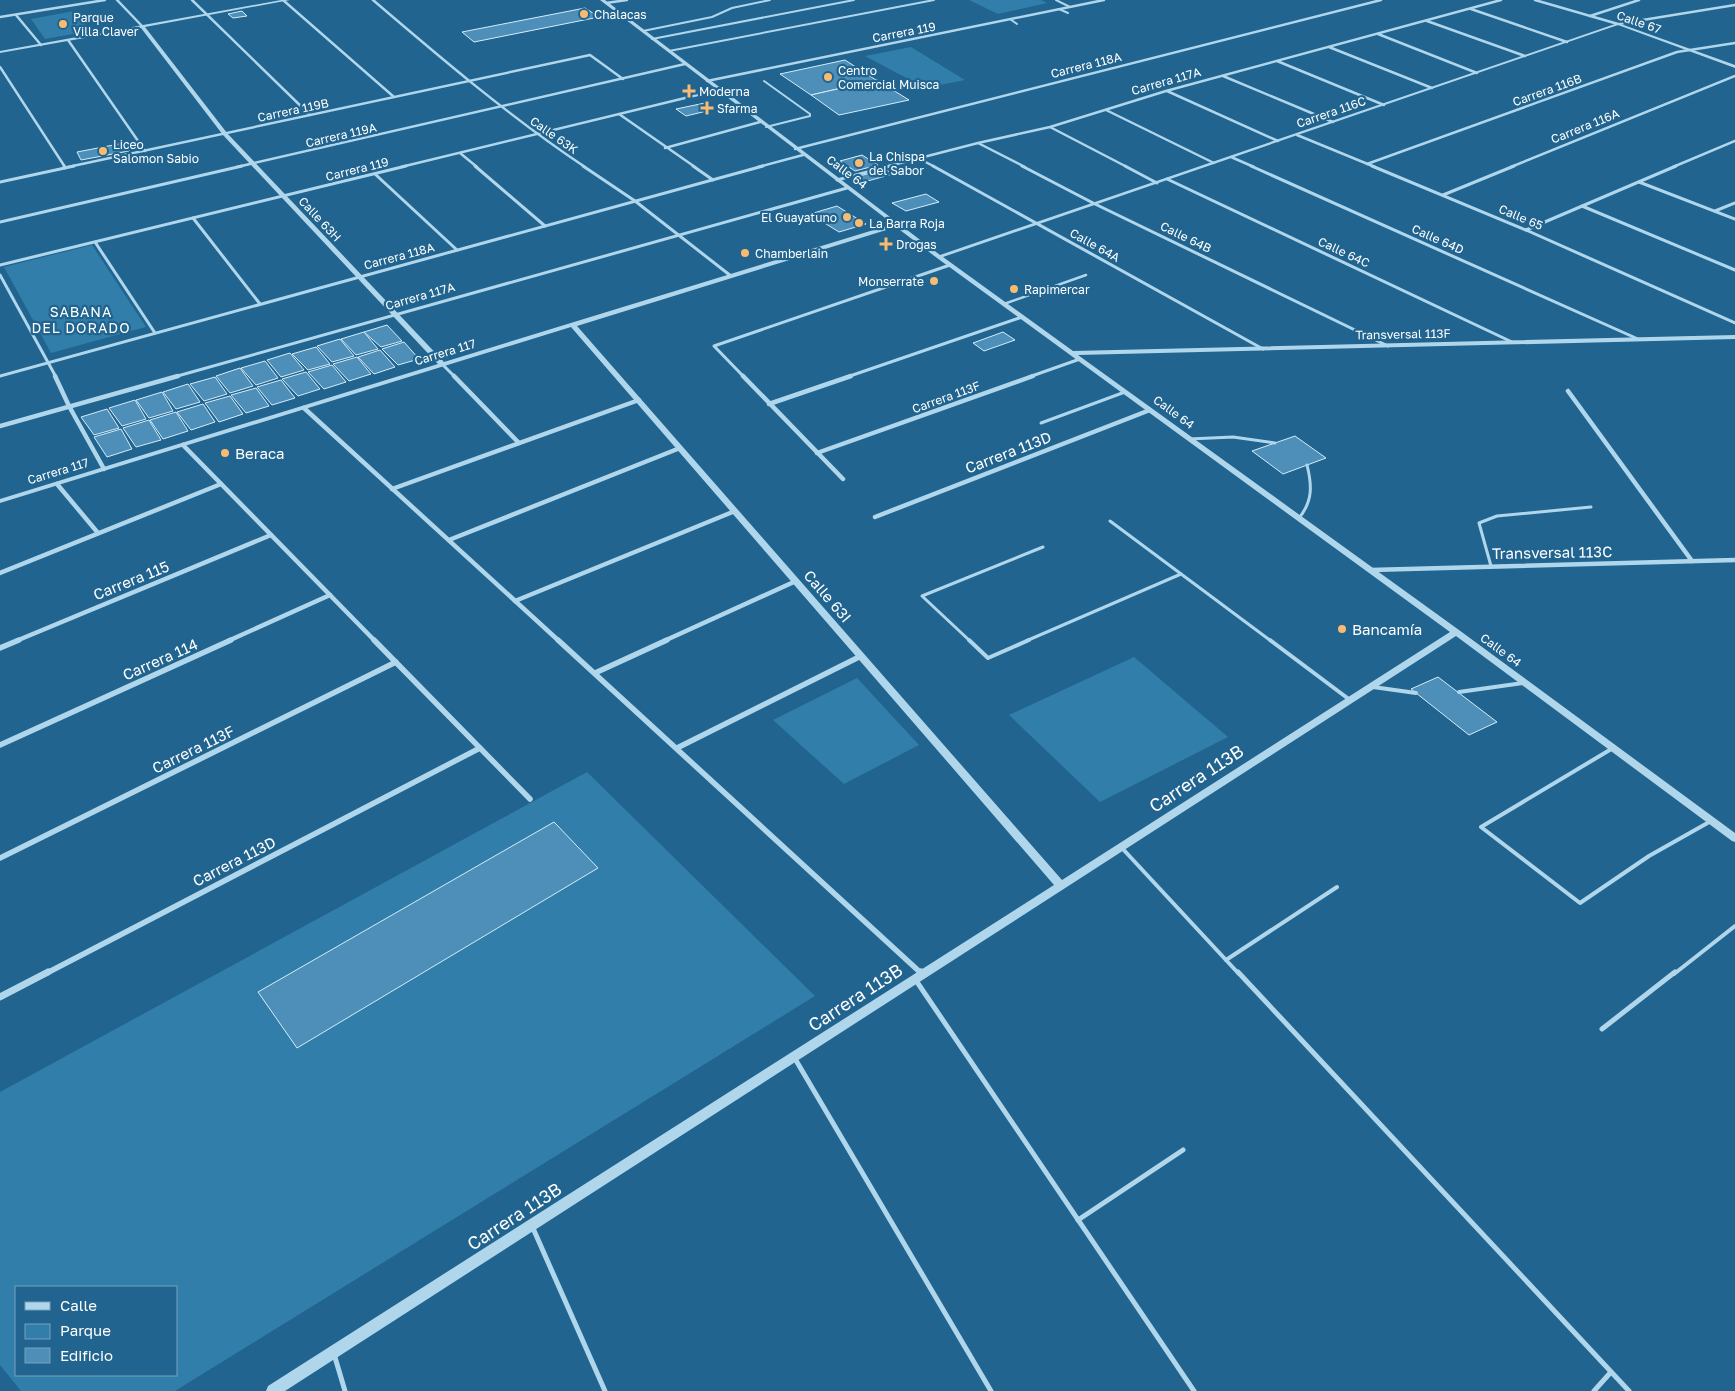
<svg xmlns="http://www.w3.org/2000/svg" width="1735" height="1391" font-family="'Golos Text',sans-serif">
  <rect width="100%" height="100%" fill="#20648f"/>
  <g fill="#317eaa" fill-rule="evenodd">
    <path d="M 969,0 L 1041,0 L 1047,3 L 998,14 Z"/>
    <path d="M 74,11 L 90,31 L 45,39 L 31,19 Z"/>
    <path d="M 911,47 L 965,80 L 925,88 L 865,56 Z"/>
    <path d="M 92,245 L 146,327 L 51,353 L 4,267 Z"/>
    <path d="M 1134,657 L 1228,737 L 1100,802 L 1009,715 Z"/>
    <path d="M 857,678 L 919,745 L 844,784 L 773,720 Z"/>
    <path d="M 587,772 L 815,996 L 175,1391 L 21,1391 L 0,1365 L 0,1092 ZM 16,1287 L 176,1287 L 176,1375 L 16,1375 Z"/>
  </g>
  <g fill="#4d8fb8" stroke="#d5ecf9">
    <path d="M 585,8 L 599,17 L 474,42 L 462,32 Z"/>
    <path d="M 242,11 L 247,16 L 233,18 L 228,14 Z"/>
    <path d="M 845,60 L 876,80 L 811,95 L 780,74 Z"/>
    <path d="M 877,80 L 909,100 L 839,115 L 811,95 Z"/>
    <path d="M 705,103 L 715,109 L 686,116 L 676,109 Z"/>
    <path d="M 124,143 L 129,151 L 81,160 L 77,152 Z"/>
    <path d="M 862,155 L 878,165 L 855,171 L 840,161 Z"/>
    <path d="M 885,169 L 893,174 L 864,182 L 856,177 Z"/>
    <path d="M 926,194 L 939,202 L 906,211 L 892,203 Z"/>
    <path d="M 837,206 L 866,224 L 839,232 L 810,214 Z"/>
    <path d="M 387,325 L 402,341 L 381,347 L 364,332 Z"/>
    <path d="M 364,332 L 378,349 L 356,355 L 341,339 Z"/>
    <path d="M 1003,332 L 1015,340 L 984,351 L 973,343 Z"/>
    <path d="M 340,339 L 354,356 L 332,362 L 317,346 Z"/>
    <path d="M 404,342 L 419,359 L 398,365 L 382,349 Z"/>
    <path d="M 316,347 L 330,364 L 308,370 L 292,354 Z"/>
    <path d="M 380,350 L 395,367 L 374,374 L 358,357 Z"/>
    <path d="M 290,353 L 304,370 L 281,377 L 267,360 Z"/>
    <path d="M 357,357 L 371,374 L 349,381 L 333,364 Z"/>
    <path d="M 265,361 L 278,378 L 256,385 L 241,368 Z"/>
    <path d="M 332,365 L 346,382 L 324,389 L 308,372 Z"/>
    <path d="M 240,368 L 253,386 L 230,393 L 216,376 Z"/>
    <path d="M 306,372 L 320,389 L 298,396 L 282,379 Z"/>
    <path d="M 215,377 L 227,394 L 204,401 L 190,384 Z"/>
    <path d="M 281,380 L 295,398 L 272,405 L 257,387 Z"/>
    <path d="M 188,384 L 200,402 L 176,409 L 163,392 Z"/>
    <path d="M 256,388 L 269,406 L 246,413 L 231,395 Z"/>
    <path d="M 162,392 L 173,411 L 149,418 L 136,400 Z"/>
    <path d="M 230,396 L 243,414 L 219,422 L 205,403 Z"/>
    <path d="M 135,400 L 146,419 L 122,426 L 109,408 Z"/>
    <path d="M 203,404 L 215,422 L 191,430 L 177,412 Z"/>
    <path d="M 107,409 L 119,428 L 94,435 L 81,417 Z"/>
    <path d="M 176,412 L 188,431 L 163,439 L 150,420 Z"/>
    <path d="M 149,420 L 161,440 L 136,447 L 123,428 Z"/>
    <path d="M 121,429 L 132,449 L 107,457 L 94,437 Z"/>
    <path d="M 1295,436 L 1326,458 L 1283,474 L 1252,451 Z"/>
    <path d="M 1438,677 L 1497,722 L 1469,735 L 1411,689 Z"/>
    <path d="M 554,822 L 598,868 L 297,1048 L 258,992 Z"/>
  </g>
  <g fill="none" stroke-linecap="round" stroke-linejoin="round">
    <g stroke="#b0d6ec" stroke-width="2">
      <path d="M 1056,0 L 1070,7"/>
      <path d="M 1059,9 L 1068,13"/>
      <path d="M 1010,19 L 1017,24"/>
      <path d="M 643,31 L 712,17 L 732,8 L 770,0"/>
      <path d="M 652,39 L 854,0"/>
      <path d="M 669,51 L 934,0"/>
      <path d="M 764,81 L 810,114 L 810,116 L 766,127"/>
    </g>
    <path stroke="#b0d6ec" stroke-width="2.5" d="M 1004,304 L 1086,275"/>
    <g stroke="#b0d6ec" stroke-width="3">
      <path d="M 1041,423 L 1125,392"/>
      <path d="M 1189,439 L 1233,437 L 1275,443"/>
      <path d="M 1299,518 C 1313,501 1312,485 1307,465"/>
      <path d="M 1110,521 L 1271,641"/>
      <path d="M 1491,566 L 1479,523 L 1497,516 L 1591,507"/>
      <path d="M 970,641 L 922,596 L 1043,547"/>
      <path d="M 1026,641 L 1181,574"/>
    </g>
    <g stroke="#b0d6ec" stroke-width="4">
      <path d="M 969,640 L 988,658 L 1029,640"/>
      <path d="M 1270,640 L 1350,700"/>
      <path d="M 1373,687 L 1416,693"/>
      <path d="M 1459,692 L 1523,683"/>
      <path d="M 1613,748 L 1481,827 L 1580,903 L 1649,856 L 1711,821"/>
      <path d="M 1121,847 L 1239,974"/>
      <path d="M 1226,960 L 1337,887"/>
      <path d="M 1674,974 L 1735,926"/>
    </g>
    <g stroke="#b0d6ec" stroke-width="5">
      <path d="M 1238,972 L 1629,1391"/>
      <path d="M 915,979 L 1194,1391"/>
      <path d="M 1602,1029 L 1675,972"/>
      <path d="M 794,1057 L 991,1391"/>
      <path d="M 1078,1220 L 1183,1150"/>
      <path d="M 532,1226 L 605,1391"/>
      <path d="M 334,1354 L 345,1391"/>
      <path d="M 1594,1391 L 1611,1372"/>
    </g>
    <g stroke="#b0d6ec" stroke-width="2.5">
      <path d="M 117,0 L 142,26"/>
      <path d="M 192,0 L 310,115"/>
      <path d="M 283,0 L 394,97"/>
      <path d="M 373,0 C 442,59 510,117 585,167"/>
      <path d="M 1535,0 L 1618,24 L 1735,5"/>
      <path d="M 606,3 L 627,0"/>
      <path d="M 1471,9 L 1567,42"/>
      <path d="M 16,15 L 41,45"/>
      <path d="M 1590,16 L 1639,0"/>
      <path d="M 0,17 L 105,0"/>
      <path d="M 1427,21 L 1525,56"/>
      <path d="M 1378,34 L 1477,73"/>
      <path d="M 68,40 L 145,151"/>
      <path d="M 1329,47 L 1432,88"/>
      <path d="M 1277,61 L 1384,105"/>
      <path d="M 0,67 L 65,167"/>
      <path d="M 1223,76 L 1333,122"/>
      <path d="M 707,81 L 1104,0"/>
      <path d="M 1167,91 L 1278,141"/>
      <path d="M 1106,110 L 1214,163"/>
      <path d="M 619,114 L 695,167"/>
      <path d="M 1050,127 L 1127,167"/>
      <path d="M 1297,135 L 1375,167"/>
      <path d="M 978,143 L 1025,167"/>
      <path d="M 665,148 L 760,122"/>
      <path d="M 795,149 L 1381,0"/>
      <path d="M 460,153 L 477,167"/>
      <path d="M 1231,157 L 1254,167"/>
      <path d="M 918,158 L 935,167"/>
      <path d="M 1367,164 L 1677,52 L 1735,43"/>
      <path d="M 68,167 L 590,55 L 623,79"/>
      <path d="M 237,167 L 685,64"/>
      <path d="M 401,167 L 718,90"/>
      <path d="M 758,167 L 803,155"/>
      <path d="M 885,167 L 978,143 L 1050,127 L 1166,91 L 1501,0"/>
      <path d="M 1511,167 L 1735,76"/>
      <path d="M 1673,167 L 1735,141"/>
    </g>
    <g stroke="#b0d6ec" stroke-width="3">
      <path d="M 64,166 L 65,168"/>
      <path d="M 475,166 L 545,226"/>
      <path d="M 583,166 L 635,201 L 731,276"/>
      <path d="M 693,166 L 713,180"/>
      <path d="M 933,166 L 1263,349"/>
      <path d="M 1022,166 L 1095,204 L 1388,346"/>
      <path d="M 1125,166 L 1157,183"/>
      <path d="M 1251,166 L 1638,339"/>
      <path d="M 1372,166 L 1526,230 L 1735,323"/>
      <path d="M 375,174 L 457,250"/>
      <path d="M 1167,179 L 1512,342"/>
      <path d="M 837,180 L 890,166"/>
      <path d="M 0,182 L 74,166"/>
      <path d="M 1639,182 L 1735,219"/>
      <path d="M 1443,195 L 1514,166"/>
      <path d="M 1582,206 L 1735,270"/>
      <path d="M 1715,211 L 1735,203"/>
      <path d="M 193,218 L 260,304"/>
      <path d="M 0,222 L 242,166"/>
      <path d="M 1526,230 L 1676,166"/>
      <path d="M 95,242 L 155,333"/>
      <path d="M 0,265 L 406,166"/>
      <path d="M 0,275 L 56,377"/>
      <path d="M 443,365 L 455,377"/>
      <path d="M 0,376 L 763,166"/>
      <path d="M 174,377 L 847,188"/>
      <path d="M 744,377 L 714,346 L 950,265"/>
      <path d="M 847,377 L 1022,317"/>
      <path d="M 1029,377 L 1080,359"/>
    </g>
    <g stroke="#b0d6ec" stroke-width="4.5">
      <path d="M 55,376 L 69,406 L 104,469"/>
      <path d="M 454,376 L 519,443"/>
      <path d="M 743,376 L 843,479"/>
      <path d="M 1568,391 L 1692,561"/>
      <path d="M 769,404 L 851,376"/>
      <path d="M 304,408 L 559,641"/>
      <path d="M 0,426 L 178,376"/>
      <path d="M 183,445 L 375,641"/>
      <path d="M 817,453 L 1033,376"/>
      <path d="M 57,484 L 98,533"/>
      <path d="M 392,489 L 639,400"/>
      <path d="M 875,517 L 1150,410"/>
      <path d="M 449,540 L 680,448"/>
      <path d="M 1371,570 L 1735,560"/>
      <path d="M 0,573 L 221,484"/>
      <path d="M 515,601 L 735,511"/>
      <path d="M 16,641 L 271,535"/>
      <path d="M 228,641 L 330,595"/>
      <path d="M 664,641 L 796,581"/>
    </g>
    <g stroke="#b0d6ec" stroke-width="5.5">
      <path d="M 374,640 L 530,799"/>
      <path d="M 558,640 L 922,974"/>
      <path d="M 0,648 L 19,640"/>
      <path d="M 595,673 L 667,640"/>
      <path d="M 0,745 L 231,640"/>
      <path d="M 677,748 L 861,656"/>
      <path d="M 0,858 L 396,662"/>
      <path d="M 45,974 L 480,748"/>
    </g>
    <g stroke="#b0d6ec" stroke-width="7">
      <path d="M 921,972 L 923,974"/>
      <path d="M 0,997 L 48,972"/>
    </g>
    <path fill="#b0d6ec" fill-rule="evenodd" d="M 281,0 L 290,0 L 145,27 L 227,133 L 444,362 L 893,224 L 600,0 L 605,0 L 940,255 L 1618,23 L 1735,65 L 1735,68 L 1618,25 L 943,257 L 1073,351 L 1735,335 L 1735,339 L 1078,355 L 1459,630 L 1735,833 L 1735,842 L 1732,841 L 1456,636 L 285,1391 L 266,1391 L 268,1386 L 1054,885 L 571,327 L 0,503 L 0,499 L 438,364 L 223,135 L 141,28 L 0,53 L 0,51 ZM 896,227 L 937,258 L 1450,632 L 1062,880 L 577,326 Z"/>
  </g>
  <g fill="#f9ba71" stroke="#20648f" stroke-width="2">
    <circle cx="584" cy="14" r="5"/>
    <circle cx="63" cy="24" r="5"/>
    <circle cx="828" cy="77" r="5"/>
    <path d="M686.5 83.5h5v5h5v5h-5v5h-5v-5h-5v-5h5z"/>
    <path d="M704.5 100.5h5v5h5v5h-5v5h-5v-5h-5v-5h5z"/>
    <circle cx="103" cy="151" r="5"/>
    <circle cx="859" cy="163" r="5"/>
    <circle cx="847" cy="217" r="5"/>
    <circle cx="859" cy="223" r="5"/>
    <path d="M883.5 236.5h5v5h5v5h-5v5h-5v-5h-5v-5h5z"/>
    <circle cx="745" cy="253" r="5"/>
    <circle cx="934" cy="281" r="5"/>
    <circle cx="1014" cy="289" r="5"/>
    <circle cx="225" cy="453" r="5"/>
    <circle cx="1342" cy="629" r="5"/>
  </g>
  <g text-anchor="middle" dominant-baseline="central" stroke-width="4.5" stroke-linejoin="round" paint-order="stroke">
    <g font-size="12" fill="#fff" stroke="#20648f" text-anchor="start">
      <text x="594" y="14">Chalacas</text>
      <text x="73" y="17">Parque<tspan x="73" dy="14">Villa Claver</tspan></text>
      <text x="838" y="70">Centro<tspan x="838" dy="14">Comercial Muisca</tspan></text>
      <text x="699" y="91">Moderna</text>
      <text x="717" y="108">Sfarma</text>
      <text x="113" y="144">Liceo<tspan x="113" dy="14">Salomon Sabio</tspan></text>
      <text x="869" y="156">La Chispa<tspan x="869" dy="14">del Sabor</tspan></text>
      <text x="837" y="217" text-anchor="end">El Guayatuno</text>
      <text x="869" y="223">La Barra Roja</text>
      <text x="896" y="244">Drogas</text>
      <text x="755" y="253">Chamberlain</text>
      <text x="924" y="281" text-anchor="end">Monserrate</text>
      <text x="1024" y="289">Rapimercar</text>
    </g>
    <g font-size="12" fill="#fff" stroke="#20648f">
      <text transform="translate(1639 22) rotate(19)">Calle 67</text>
      <text transform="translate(904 32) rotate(-11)">Carrera 119</text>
      <text transform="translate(1086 65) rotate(-14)">Carrera 118A</text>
      <text transform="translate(1166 81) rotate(-16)">Carrera 117A</text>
      <text transform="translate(1547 90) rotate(-20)">Carrera 116B</text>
      <text transform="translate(293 110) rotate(-12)">Carrera 119B</text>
      <text transform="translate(1331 112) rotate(-19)">Carrera 116C</text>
      <text transform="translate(1585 126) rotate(-22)">Carrera 116A</text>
      <text transform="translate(341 135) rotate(-13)">Carrera 119A</text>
      <text transform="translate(554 135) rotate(35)">Calle 63K</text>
      <text transform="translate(357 169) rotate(-14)">Carrera 119</text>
      <text transform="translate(847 172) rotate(37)">Calle 64</text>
      <text transform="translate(1521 217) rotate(23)">Calle 65</text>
      <text transform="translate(320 219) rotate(47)">Calle 63H</text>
      <text transform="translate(1186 237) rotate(26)">Calle 64B</text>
      <text transform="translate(1438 239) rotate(24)">Calle 64D</text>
      <text transform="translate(1095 245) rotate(29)">Calle 64A</text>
      <text transform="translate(1344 252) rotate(25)">Calle 64C</text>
      <text transform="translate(399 256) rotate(-15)">Carrera 118A</text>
      <text transform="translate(420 296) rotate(-16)">Carrera 117A</text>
      <text transform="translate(1403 334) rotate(-1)">Transversal 113F</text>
      <text transform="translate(445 352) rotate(-17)">Carrera 117</text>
      <text transform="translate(946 397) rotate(-20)">Carrera 113F</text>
      <text transform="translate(1174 412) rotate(36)">Calle 64</text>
      <text transform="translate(58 471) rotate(-17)">Carrera 117</text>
      <text transform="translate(1501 650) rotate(36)">Calle 64</text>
    </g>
    <g font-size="14" letter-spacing="1" fill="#fff" stroke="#20648f">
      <text x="81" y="311">SABANA<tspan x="81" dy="16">DEL DORADO</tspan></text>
    </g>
    <g font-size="15" fill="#fff" stroke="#20648f">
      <text transform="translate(1008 452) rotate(-21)">Carrera 113D</text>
      <text transform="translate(1552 552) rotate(-1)">Transversal 113C</text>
      <text transform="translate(131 580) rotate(-22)">Carrera 115</text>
      <text transform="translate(828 596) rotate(49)">Calle 63I</text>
      <text transform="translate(160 659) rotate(-24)">Carrera 114</text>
      <text transform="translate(193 749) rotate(-26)">Carrera 113F</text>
      <text transform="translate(234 861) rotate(-27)">Carrera 113D</text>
    </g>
    <g font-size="15" fill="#fff" stroke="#20648f" text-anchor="start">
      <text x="235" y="453">Beraca</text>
      <text x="1352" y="629">Bancamía</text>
    </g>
    <g font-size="18" fill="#fff" stroke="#20648f">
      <text transform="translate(1196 778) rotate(-33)">Carrera 113B</text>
      <text transform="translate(855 997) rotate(-33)">Carrera 113B</text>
      <text transform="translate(514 1216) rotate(-33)">Carrera 113B</text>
    </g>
  </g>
  <rect x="15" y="1286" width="162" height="90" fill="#20648f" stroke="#79a2bc"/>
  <rect x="25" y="1302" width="25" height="8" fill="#b0d6ec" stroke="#79a2bc"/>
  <text x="60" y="1311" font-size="15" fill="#ffffff">Calle</text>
  <rect x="25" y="1324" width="25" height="15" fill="#317eaa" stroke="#79a2bc"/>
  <text x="60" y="1336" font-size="15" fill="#ffffff">Parque</text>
  <rect x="25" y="1348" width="25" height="15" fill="#4d8fb8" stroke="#79a2bc"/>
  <text x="60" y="1361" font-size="15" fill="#ffffff">Edificio</text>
</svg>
